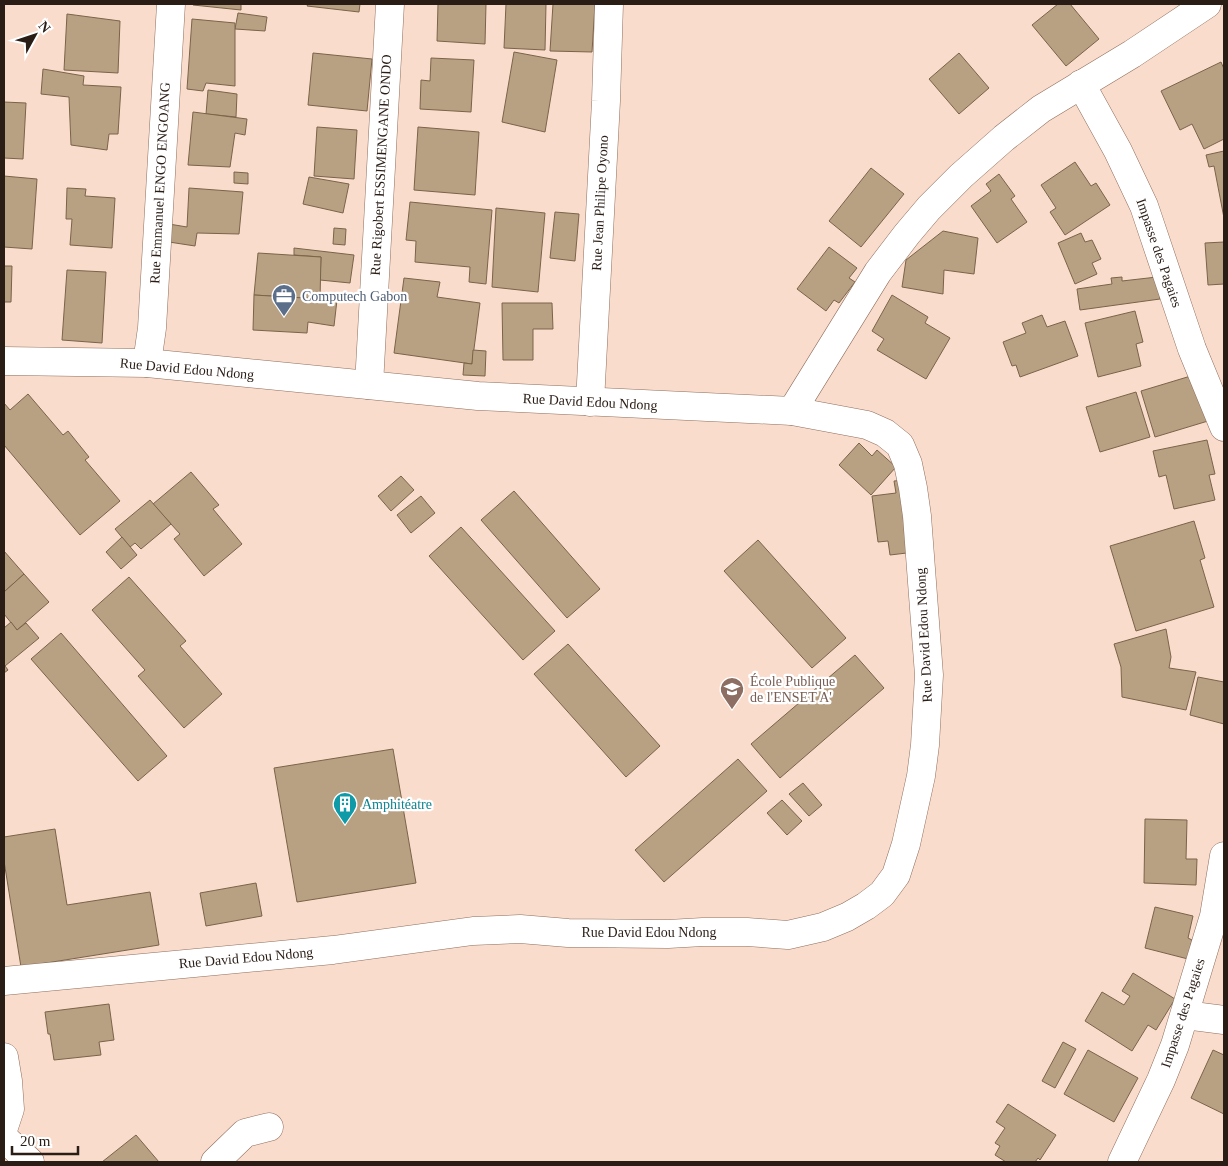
<svg xmlns="http://www.w3.org/2000/svg" width="1228" height="1166" font-family="Georgia,serif">
  <rect width="100%" height="100%" fill="#fadccc"/>
  <g fill="#b8a082" stroke="#7a6449">
    <path d="M 193,4 L 241,4 L 241,10 L 193,5 Z"/>
    <path d="M 308,4 L 360,4 L 359,12 L 307,6 Z"/>
    <path d="M 438,4 L 486,4 L 485,44 L 437,41 Z"/>
    <path d="M 506,4 L 546,4 L 545,50 L 504,48 Z"/>
    <path d="M 553,4 L 595,4 L 592,52 L 550,51 Z"/>
    <path d="M 1058,4 L 1070,4 L 1099,39 L 1066,66 L 1032,25 Z"/>
    <path d="M 238,13 L 267,17 L 265,31 L 235,29 Z"/>
    <path d="M 67,14 L 120,21 L 118,73 L 64,70 Z"/>
    <path d="M 192,19 L 235,23 L 235,86 L 206,83 L 203,91 L 187,89 Z"/>
    <path d="M 514,52 L 557,60 L 545,132 L 502,122 Z"/>
    <path d="M 313,53 L 372,59 L 367,111 L 308,105 Z"/>
    <path d="M 959,53 L 989,88 L 959,114 L 929,79 Z"/>
    <path d="M 431,58 L 474,60 L 471,112 L 420,109 L 421,80 L 430,81 Z"/>
    <path d="M 1221,62 L 1224,69 L 1224,139 L 1204,149 L 1192,124 L 1180,130 L 1161,91 Z"/>
    <path d="M 43,69 L 84,76 L 83,85 L 121,87 L 118,134 L 109,134 L 107,150 L 71,145 L 69,97 L 41,94 Z"/>
    <path d="M 208,90 L 237,94 L 236,117 L 206,114 Z"/>
    <path d="M 4,102 L 26,103 L 23,159 L 4,158 Z"/>
    <path d="M 193,112 L 247,119 L 245,135 L 235,133 L 230,167 L 188,165 Z"/>
    <path d="M 317,127 L 357,130 L 354,179 L 314,176 Z"/>
    <path d="M 418,127 L 479,132 L 475,195 L 414,190 Z"/>
    <path d="M 1224,151 L 1224,218 L 1214,166 L 1209,167 L 1206,155 Z"/>
    <path d="M 1075,162 L 1091,186 L 1096,183 L 1110,205 L 1065,235 L 1050,212 L 1056,208 L 1041,185 Z"/>
    <path d="M 871,168 L 904,194 L 861,247 L 829,221 Z"/>
    <path d="M 234,172 L 248,173 L 248,184 L 234,183 Z"/>
    <path d="M 999,174 L 1015,196 L 1011,199 L 1027,222 L 997,243 L 971,206 L 991,191 L 986,184 Z"/>
    <path d="M 4,176 L 37,179 L 32,249 L 4,247 Z"/>
    <path d="M 309,177 L 349,184 L 343,213 L 303,204 Z"/>
    <path d="M 67,188 L 86,189 L 85,196 L 115,198 L 112,248 L 70,245 L 72,219 L 66,219 Z"/>
    <path d="M 189,188 L 243,192 L 239,234 L 197,233 L 195,246 L 169,242 L 169,224 L 187,227 Z"/>
    <path d="M 410,202 L 492,210 L 486,284 L 469,282 L 470,267 L 415,262 L 416,241 L 406,240 Z"/>
    <path d="M 496,208 L 545,213 L 538,292 L 492,287 Z"/>
    <path d="M 555,212 L 579,214 L 575,261 L 550,258 Z"/>
    <path d="M 334,228 L 346,229 L 345,245 L 333,244 Z"/>
    <path d="M 943,231 L 978,238 L 974,274 L 944,270 L 943,294 L 902,287 L 906,260 Z"/>
    <path d="M 1081,233 L 1085,242 L 1092,240 L 1101,259 L 1092,263 L 1097,274 L 1075,284 L 1058,243 Z"/>
    <path d="M 1224,242 L 1224,284 L 1208,285 L 1205,243 Z"/>
    <path d="M 829,247 L 857,268 L 849,278 L 855,282 L 839,303 L 834,300 L 826,311 L 797,289 Z"/>
    <path d="M 294,248 L 354,255 L 350,283 L 320,280 L 321,257 L 294,255 Z"/>
    <path d="M 258,253 L 321,257 L 320,299 L 254,295 Z"/>
    <path d="M 4,266 L 12,266 L 11,302 L 4,302 Z"/>
    <path d="M 67,270 L 106,272 L 102,343 L 62,340 Z"/>
    <path d="M 1122,277 L 1122,281 L 1157,277 L 1160,299 L 1080,310 L 1077,289 L 1112,284 L 1111,278 Z"/>
    <path d="M 404,278 L 440,282 L 437,297 L 480,303 L 472,364 L 394,353 Z"/>
    <path d="M 254,295 L 337,300 L 334,326 L 308,322 L 307,333 L 253,330 Z"/>
    <path d="M 892,295 L 928,317 L 925,323 L 950,338 L 926,379 L 877,350 L 884,339 L 872,331 Z"/>
    <path d="M 502,303 L 552,303 L 553,329 L 533,329 L 533,360 L 503,360 Z"/>
    <path d="M 1135,311 L 1143,342 L 1136,344 L 1141,366 L 1098,377 L 1085,323 Z"/>
    <path d="M 1042,315 L 1047,327 L 1065,321 L 1078,356 L 1020,377 L 1016,365 L 1012,366 L 1003,342 L 1026,333 L 1022,323 Z"/>
    <path d="M 473,350 L 486,351 L 485,376 L 463,375 L 464,363 L 472,364 Z"/>
    <path d="M 1194,375 L 1208,421 L 1155,437 L 1141,391 Z"/>
    <path d="M 1136,392 L 1150,437 L 1100,452 L 1086,407 Z"/>
    <path d="M 28,394 L 63,435 L 68,431 L 89,457 L 85,460 L 120,501 L 80,535 L 4,445 L 4,403 L 10,410 Z"/>
    <path d="M 1207,440 L 1215,474 L 1209,475 L 1215,500 L 1174,509 L 1166,475 L 1159,477 L 1153,451 Z"/>
    <path d="M 859,443 L 872,456 L 877,450 L 896,467 L 871,495 L 839,465 Z"/>
    <path d="M 191,472 L 219,505 L 213,509 L 242,544 L 204,576 L 174,539 L 180,534 L 153,504 Z"/>
    <path d="M 401,476 L 414,490 L 391,511 L 378,496 Z"/>
    <path d="M 907,480 L 915,552 L 890,555 L 888,541 L 878,542 L 872,496 L 896,493 L 894,481 Z"/>
    <path d="M 514,491 L 600,589 L 567,618 L 481,520 Z"/>
    <path d="M 421,496 L 435,513 L 411,533 L 397,515 Z"/>
    <path d="M 150,500 L 171,524 L 141,549 L 135,543 L 130,547 L 115,529 Z"/>
    <path d="M 1194,521 L 1205,558 L 1200,560 L 1214,607 L 1136,631 L 1110,546 Z"/>
    <path d="M 461,527 L 555,631 L 523,660 L 429,556 Z"/>
    <path d="M 122,537 L 137,555 L 121,569 L 106,552 Z"/>
    <path d="M 758,540 L 846,638 L 812,668 L 724,571 Z"/>
    <path d="M 4,551 L 24,574 L 4,592 Z"/>
    <path d="M 24,574 L 49,602 L 17,630 L 4,614 L 4,592 Z"/>
    <path d="M 129,577 L 186,641 L 180,646 L 222,694 L 184,728 L 138,676 L 145,670 L 92,610 Z"/>
    <path d="M 11,622 L 17,630 L 26,623 L 39,638 L 5,666 L 8,670 L 4,673 L 4,628 Z"/>
    <path d="M 1166,629 L 1171,657 L 1169,668 L 1196,672 L 1186,710 L 1122,697 L 1121,667 L 1114,644 Z"/>
    <path d="M 61,633 L 167,756 L 138,781 L 31,659 Z"/>
    <path d="M 568,644 L 660,746 L 626,777 L 534,674 Z"/>
    <path d="M 855,655 L 884,688 L 780,778 L 751,744 Z"/>
    <path d="M 1198,677 L 1224,682 L 1224,724 L 1190,715 Z"/>
    <path d="M 393,749 L 416,883 L 297,902 L 274,768 Z"/>
    <path d="M 738,759 L 767,791 L 664,882 L 635,850 Z"/>
    <path d="M 803,783 L 822,805 L 809,816 L 789,794 Z"/>
    <path d="M 782,800 L 802,821 L 787,835 L 767,813 Z"/>
    <path d="M 1145,819 L 1187,820 L 1186,859 L 1197,859 L 1196,885 L 1144,883 Z"/>
    <path d="M 55,829 L 67,905 L 150,892 L 159,945 L 21,967 L 4,861 L 4,837 Z"/>
    <path d="M 256,883 L 262,916 L 206,926 L 200,893 Z"/>
    <path d="M 1155,907 L 1193,916 L 1188,938 L 1192,940 L 1188,959 L 1145,948 Z"/>
    <path d="M 1133,973 L 1175,999 L 1156,1030 L 1148,1025 L 1132,1051 L 1085,1021 L 1102,992 L 1124,1005 L 1130,996 L 1122,991 Z"/>
    <path d="M 109,1004 L 114,1040 L 99,1042 L 101,1055 L 54,1060 L 50,1034 L 48,1034 L 45,1012 Z"/>
    <path d="M 1063,1042 L 1076,1049 L 1055,1088 L 1042,1081 Z"/>
    <path d="M 1088,1050 L 1138,1078 L 1114,1122 L 1064,1094 Z"/>
    <path d="M 1213,1050 L 1224,1055 L 1224,1114 L 1191,1098 Z"/>
    <path d="M 1008,1104 L 1056,1135 L 1040,1160 L 1038,1158 L 1035,1162 L 1006,1162 L 995,1155 L 1000,1146 L 995,1143 L 1005,1128 L 996,1122 Z"/>
    <path d="M 136,1135 L 159,1162 L 102,1162 Z"/>
  </g>
  <g fill="none" stroke-linecap="round" stroke-linejoin="round">
    <g stroke="#8f6e5c" stroke-width="29">
      <g id="minor">
        <path d="M 1081,84 L 1118,151 L 1144,206 L 1192,349 L 1224,427"/>
        <path d="M 4,361 L 147,363 L 478,396 L 792,411 L 867,425 L 885,433 L 900,445 L 908,464 L 913,488 L 917,516 L 929,675 L 925,745 L 921,776 L 906,844 L 896,875 L 882,894 L 866,906 L 847,917 L 823,927 L 788,935 L 747,932 L 703,932 L 668,934 L 568,933 L 520,929 L 473,931 L 333,950 L 4,981"/>
        <path d="M 147,363 L 152,328 L 171,4"/>
        <path d="M 369,385 L 390,4"/>
        <path d="M 590,402 L 606,101 L 609,4"/>
        <path d="M 792,411 L 878,272 L 907,234 L 929,208 L 961,176 L 1004,138 L 1041,109 L 1132,54 L 1207,4"/>
        <path d="M 1185,1015 L 1224,1020"/>
        <path d="M 4,1057 L 8,1081 L 10,1109 L 4,1127"/>
        <path d="M 4,1138 L 30,1162"/>
        <path d="M 215,1162 L 245,1133 L 269,1127"/>
        <path d="M 1122,1162 L 1161,1080 L 1175,1045 L 1214,916 L 1224,856"/>
      </g>
    </g>
    <use href="#minor" stroke="#fff" stroke-width="28"/>
  </g>
  <defs>
    <g id="office-pin" transform="scale(1.25)"><path d="M0 17L-7.5 6A9.5 9.5 0 1 1 7.5 6Z" fill="#5c6f8a" stroke="#fff"/><path d="M-6-3h4V-5.5h4V-3h4V5H-6ZM-1-4.5V-3h2v-1.5ZM-6 0V1H6V0Z" fill="#fff"/></g>
    <g id="school-pin" transform="scale(1.25)"><path d="M0 17L-7.5 6A9.5 9.5 0 1 1 7.5 6Z" fill="#8d6e63" stroke="#fff"/><path d="M0-5L7-2L0 1L-7-2ZM-4 1L0 2.5L4 1V4Q0 6-4 4Z" fill="#fff"/></g>
    <g id="building-pin" transform="scale(1.25)"><path d="M0 17L-7.5 6A9.5 9.5 0 1 1 7.5 6Z" fill="#0f9aa8" stroke="#fff"/><path d="M-4-6H4V6H1V3H-1V6H-4ZM-2.5-4.3h1.7v1.8h-1.7ZM.8-4.3h1.7v1.8H.8ZM-2.5-1h1.7V.8h-1.7ZM.8-1h1.7V.8H.8Z" fill="#fff"/></g>
  </defs>
  <g fill-rule="evenodd">
    <use href="#office-pin" x="284" y="296"/>
    <use href="#school-pin" x="732" y="689"/>
    <use href="#building-pin" x="345" y="804"/>
  </g>
  <g text-anchor="middle" dominant-baseline="central" stroke-width="4.5" stroke-linejoin="round" paint-order="stroke">
    <g font-size="14" fill="#2a1d16" stroke="#fff">
      <text transform="translate(381 165) rotate(-87)">Rue Rigobert ESSIMENGANE ONDO</text>
      <text transform="translate(160 183) rotate(-87)">Rue Emmanuel ENGO ENGOANG</text>
      <text transform="translate(600 203) rotate(-87)">Rue Jean Philipe Oyono</text>
      <text transform="translate(1159 253) rotate(71)">Impasse des Pagaies</text>
      <text transform="translate(187 369) rotate(5)">Rue David Edou Ndong</text>
      <text transform="translate(590 402) rotate(3)">Rue David Edou Ndong</text>
      <text transform="translate(924 635) rotate(-93)">Rue David Edou Ndong</text>
      <text x="649" y="932">Rue David Edou Ndong</text>
      <text transform="translate(246 958) rotate(-5)">Rue David Edou Ndong</text>
      <text transform="translate(1183 1013) rotate(-72)">Impasse des Pagaies</text>
    </g>
    <g font-size="14" fill="#4e5e75" stroke="#fff" text-anchor="start">
      <text x="302" y="296">Computech Gabon</text>
    </g>
    <g font-size="14" fill="#785e54" stroke="#fff" text-anchor="start">
      <text x="750" y="681">École Publique<tspan x="750" dy="16">de l'ENSET A'</tspan></text>
    </g>
    <g font-size="14" fill="#0d838f" stroke="#fff" text-anchor="start">
      <text x="362" y="804">Amphitéatre</text>
    </g>
  </g>
  <rect width="1228" height="1166" fill="none" stroke="#2a1d16" stroke-width="10"/>
  <g transform="translate(35 35) rotate(50)" stroke="#ffffff" stroke-width="4" paint-order="stroke">
  <path d="M0-4L9 19L0 12L-9 19Z" fill="#2a1d16"/>
  <text y="-8" font-size="14" font-weight="bold" text-anchor="middle" fill="#2a1d16">N</text>
  </g>
  <path d="M12 1146v8h66v-8" fill="none" stroke="#2a1d16" stroke-width="2.5"/>
  <text x="20" y="1146" font-size="15" fill="#2a1d16" stroke="#ffffff" stroke-width="4" paint-order="stroke">20 m</text>
</svg>
